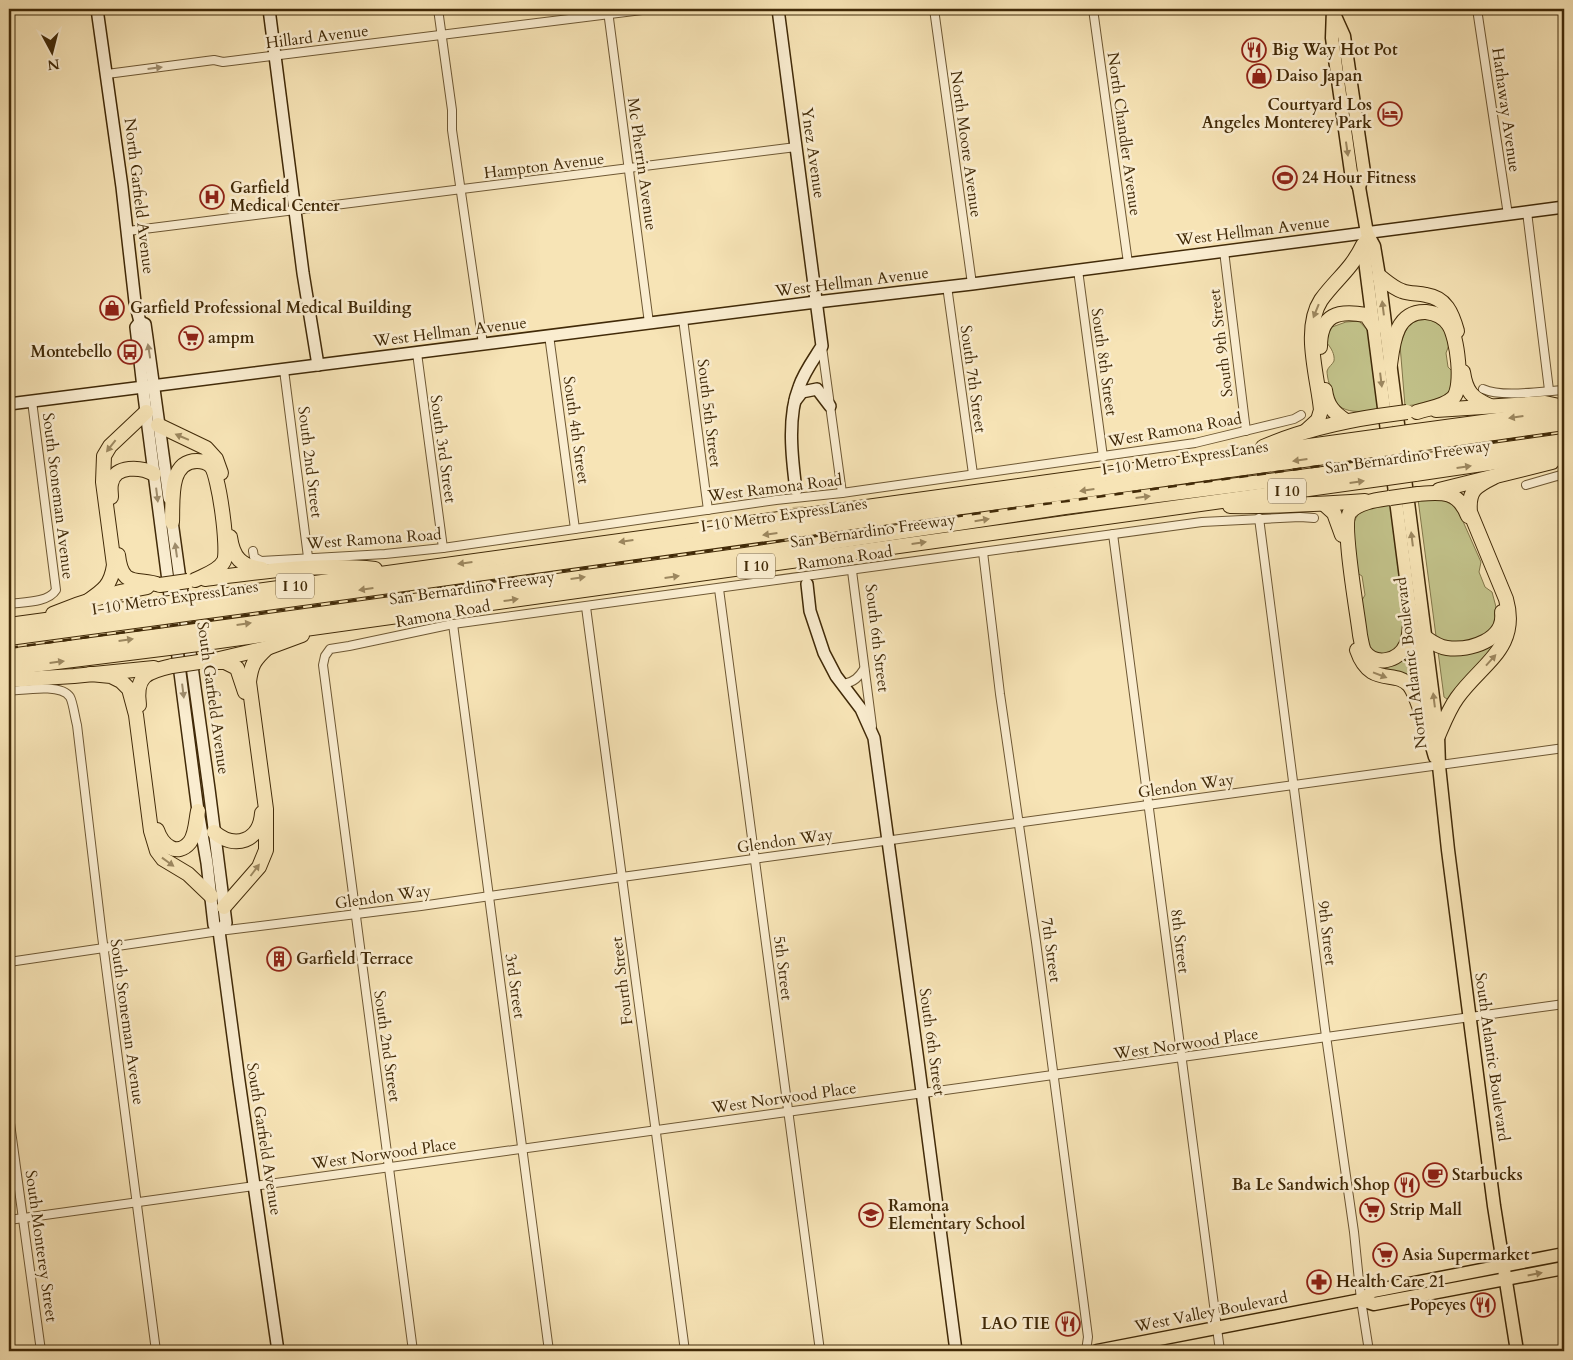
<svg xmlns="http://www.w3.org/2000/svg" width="1573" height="1360" font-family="Cardo,serif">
  <rect width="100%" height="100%" fill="#f7e4b6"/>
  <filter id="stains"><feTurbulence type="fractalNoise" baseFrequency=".004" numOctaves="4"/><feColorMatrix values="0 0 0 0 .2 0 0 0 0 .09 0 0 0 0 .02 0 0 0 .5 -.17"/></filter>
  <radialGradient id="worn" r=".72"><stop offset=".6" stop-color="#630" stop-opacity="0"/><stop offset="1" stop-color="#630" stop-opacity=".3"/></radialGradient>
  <g fill="#c2c28a" stroke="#827649">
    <path d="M 1419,319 L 1430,319 L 1437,322 L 1444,329 L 1447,337 L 1449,345 L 1446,353 L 1448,367 L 1454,373 L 1455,377 L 1448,395 L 1422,404 L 1405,406 L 1400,345 L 1408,325 Z"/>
    <path d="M 1359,321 L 1369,332 L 1379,409 C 1354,414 1332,414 1329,383 C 1328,380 1327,374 1327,371 C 1328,367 1333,364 1334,361 C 1335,354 1331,348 1327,343 L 1327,335 L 1332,327 L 1346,322 Z"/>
    <path d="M 1418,499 L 1449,500 L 1457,508 L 1481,562 L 1479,572 L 1485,587 L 1492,592 L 1496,607 L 1494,622 L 1499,644 L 1450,701 L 1444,697 Z"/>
    <path d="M 1391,504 L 1413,677 C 1397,682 1379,668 1366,659 L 1361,602 L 1365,595 L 1362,576 L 1354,571 C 1353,556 1347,524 1360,513 C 1369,506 1381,505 1391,504 Z"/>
  </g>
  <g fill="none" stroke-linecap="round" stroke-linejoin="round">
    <path stroke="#d3bf93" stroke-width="11" stroke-dasharray="11 5.5" stroke-linecap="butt" d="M 796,490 L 807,584"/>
    <g stroke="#6e5834" stroke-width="10">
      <g id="street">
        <path d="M 438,9 L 452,110 L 452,130 L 483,344"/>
        <path d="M 934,9 L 972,284"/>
        <path d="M 1093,9 L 1128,263"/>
        <path d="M 1477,9 L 1508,215"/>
        <path d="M 608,11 L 649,323"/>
        <path d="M 107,74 L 214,60 L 223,62 L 650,9"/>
        <path d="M 1527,212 L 1549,390"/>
        <path d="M 128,231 L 796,147"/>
        <path d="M 1224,251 L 1246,431"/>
        <path d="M 1078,270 L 1103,457"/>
        <path d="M 947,286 L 973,474"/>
        <path d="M 683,319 L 708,510"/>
        <path d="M 549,335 L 575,529"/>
        <path d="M 822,347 L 842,493"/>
        <path d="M 417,353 L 443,548"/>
        <path d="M 284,370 L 308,557"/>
        <path d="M 1483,389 C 1502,398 1542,391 1564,390"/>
        <path d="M 1562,475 L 1564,490"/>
        <path d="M 1526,485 L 1564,474"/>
        <path d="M 1259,518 L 1325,1029 L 1354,1232 L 1361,1300 L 1369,1351"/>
        <path d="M 1113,534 L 1220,1351"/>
        <path d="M 253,551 L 254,557 L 261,561 L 385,554 L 443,548 L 776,500 L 842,493 L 1195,443 L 1294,419 L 1301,415"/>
        <path d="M 983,552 L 1000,694 L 1036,942 L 1083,1298 L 1088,1337 L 1086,1351"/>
        <path d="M 852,571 L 872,726"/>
        <path d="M 719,589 L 820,1351"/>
        <path d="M 9,604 C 23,602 48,603 56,590 L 32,401"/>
        <path d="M 586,607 L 685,1351"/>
        <path d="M 453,624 L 549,1351"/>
        <path d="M 841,681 L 844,684 C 854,682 859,677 864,669"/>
        <path d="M 9,691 C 24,690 61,683 70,697 C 73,702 75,718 77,725 L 102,936 L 156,1351"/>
        <path d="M 9,962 L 219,931 L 421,906 L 622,877 L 1564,748"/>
        <path d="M 9,1116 L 41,1351"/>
        <path d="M 9,1220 L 1564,1004"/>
        <path d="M 413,1351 L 323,665 L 325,656 L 330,649 L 349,646 L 453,624 L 1202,522 L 1300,517 L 1314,518"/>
      </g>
    </g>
    <g stroke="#412a08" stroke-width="14">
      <g id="secondary">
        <path d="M 97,9 L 122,187 L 135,302 L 140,322 L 136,327 L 144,396 L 198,811 L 207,863 L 214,925 L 219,931 L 239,1081 L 278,1351"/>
        <path d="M 269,9 L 303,273 L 318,365"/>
        <path d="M 778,9 L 822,346 C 814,359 804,372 799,387 C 787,417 792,459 796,490"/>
        <path d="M 140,322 L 145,324 L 147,338 L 169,498"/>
        <path d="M 795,401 L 802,392 L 817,389 L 830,406"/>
        <path d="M 9,404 L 808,303 L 972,284 L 1564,207"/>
        <path d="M 171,514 L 209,789 L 226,923 L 219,931"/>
        <path d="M 807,584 L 810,611 L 824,653 L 836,676 L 861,709 L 874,738 L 918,1061 L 956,1351"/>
      </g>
    </g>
    <g stroke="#412a08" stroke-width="15">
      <g id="primary">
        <path d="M 1333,9 L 1332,38 L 1351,172 L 1359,187 L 1367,233 L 1374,246 L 1379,276 L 1438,736 L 1439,766 L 1448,850 L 1494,1206 L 1517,1351"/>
        <path d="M 1335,16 L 1344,36 L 1364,172 L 1359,187"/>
        <path d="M 1365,241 L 1363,245 L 1410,609 L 1427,729 L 1435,757"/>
        <path d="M 1361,1300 L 1374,1304 L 1564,1268"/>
        <path d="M 1097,1351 L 1361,1300 L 1373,1291 L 1564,1254"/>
      </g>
    </g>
    <g stroke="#412a08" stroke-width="16">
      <g id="highway">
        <path d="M 1379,276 C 1386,281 1393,288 1402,291 C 1410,294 1418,293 1426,295 C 1446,298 1452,313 1457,331"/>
        <path d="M 1320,347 C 1320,314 1338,310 1366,315 L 1375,328"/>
        <path d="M 1390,365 C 1393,342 1396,311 1426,312 C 1435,313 1444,317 1449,325 C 1457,337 1464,387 1453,398 C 1444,407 1429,408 1417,412"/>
        <path d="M 1463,372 C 1466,392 1472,398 1490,406"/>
        <path d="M 1325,390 C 1327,406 1334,413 1346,421"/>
        <path d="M 1436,410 L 1545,403 L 1564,407"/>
        <path d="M 158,425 L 206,448 L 216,459 L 221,473"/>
        <path d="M 1306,431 L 1318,420 L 1321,410 C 1318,378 1302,329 1321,300 C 1336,279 1351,270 1363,245"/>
        <path d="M 1409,432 L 1564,411"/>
        <path d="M 1411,445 L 1564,423"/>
        <path d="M 1263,447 C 1300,431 1338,422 1378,416"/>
        <path d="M 1414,462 L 1564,441"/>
        <path d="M 1415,474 L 1564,452"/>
        <path d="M 1439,490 L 1552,462"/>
        <path d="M 1418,494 C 1442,492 1458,490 1468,516"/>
        <path d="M 111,497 C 111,493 110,488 111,484 C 114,464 142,467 154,474"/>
        <path d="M 1390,498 C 1377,500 1359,502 1350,512 C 1341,523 1358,616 1360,635 C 1361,640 1362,647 1364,651 C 1375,667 1399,661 1406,645 C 1411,635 1410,620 1410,609"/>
        <path d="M 1324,504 L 1334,513 L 1342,535"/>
        <path d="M 1230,506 C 1275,507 1320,504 1365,501"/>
        <path d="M 172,522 C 173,502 168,461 197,461 C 201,461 207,462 211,466 C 219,475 229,550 224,561 C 219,571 205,575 195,580"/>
        <path d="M 230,537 C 233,558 241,566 262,569"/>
        <path d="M 118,555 C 122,589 137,577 160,585"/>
        <path d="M 205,579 C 258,572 321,563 375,569"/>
        <path d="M 191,600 L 1381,436"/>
        <path d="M 88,601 C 104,590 111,585 114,565 L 103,482 L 104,456 L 110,446 L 146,412"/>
        <path d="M 193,613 L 1383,449"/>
        <path d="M 53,614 C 84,601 115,592 147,587"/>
        <path d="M 9,625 L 163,604"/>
        <path d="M 196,631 L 745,555 L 1065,507 L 1385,466"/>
        <path d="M 9,638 L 164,617"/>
        <path d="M 1426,638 C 1433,643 1439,647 1447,648 C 1470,651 1506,640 1502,612"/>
        <path d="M 198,644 L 1387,478"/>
        <path d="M 1357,650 C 1370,688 1395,669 1409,685 C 1416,693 1423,719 1427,729"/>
        <path d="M 9,656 L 167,635"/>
        <path d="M 215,660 L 267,648 L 302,635"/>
        <path d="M 207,662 L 225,662 L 237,668 L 245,692"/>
        <path d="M 9,668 L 169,648"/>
        <path d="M 90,674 L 111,676 L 121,681 L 129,689 L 136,715 L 151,831 L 157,851 L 163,859 L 188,874 L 211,896"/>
        <path d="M 9,680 L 74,676 L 154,668"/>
        <path d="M 139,705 C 135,676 146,672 172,666"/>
        <path d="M 1438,736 C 1444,722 1449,709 1457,698 C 1482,663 1520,648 1506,599 L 1470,512 C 1468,490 1476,486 1494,477"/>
        <path d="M 157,830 C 162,845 177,858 190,842 C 196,834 196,820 198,811"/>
        <path d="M 214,832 C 235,850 260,841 262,813"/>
        <path d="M 224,907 L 259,867 L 266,850 L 266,809 L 249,682 C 251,665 254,660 267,648"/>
      </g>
    </g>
    <use href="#street" stroke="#faedd0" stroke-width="8"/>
    <use href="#secondary" stroke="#faedd0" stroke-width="11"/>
    <use href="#primary" stroke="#f7e4b6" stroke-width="12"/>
    <use href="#highway" stroke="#f7e4b6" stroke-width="14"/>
    <path stroke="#412a08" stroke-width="2.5" stroke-dasharray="9 9" stroke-linecap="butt" d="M 9,648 L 1564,432"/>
    <g stroke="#412a08" stroke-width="16" stroke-linecap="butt">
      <g id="highway-bridge">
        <path d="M 1378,416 L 1407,412"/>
        <path d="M 1381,436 L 1409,432"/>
        <path d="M 1383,449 L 1411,445"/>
        <path d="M 1385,466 L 1414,462"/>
        <path d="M 1387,478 L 1415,474"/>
        <path d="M 1390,498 L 1418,494"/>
        <path d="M 160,585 L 188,581"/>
        <path d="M 163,604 L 191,600"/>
        <path d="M 164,617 L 193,613"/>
        <path d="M 167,635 L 196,631"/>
        <path d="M 169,648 L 198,644"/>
        <path d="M 172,666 L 199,662"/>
      </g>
    </g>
    <use href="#highway-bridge" stroke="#f7e4b6" stroke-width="14"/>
  </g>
  <defs><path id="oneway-solid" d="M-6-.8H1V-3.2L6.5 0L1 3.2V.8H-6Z" transform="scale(1.25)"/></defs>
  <g fill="#9e8c6c">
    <use href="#oneway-solid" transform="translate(155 68) rotate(-7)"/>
    <use href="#oneway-solid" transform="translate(149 351) rotate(-99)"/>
    <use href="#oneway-solid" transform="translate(157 495) rotate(83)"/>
    <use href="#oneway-solid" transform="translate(176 550) rotate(-98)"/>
    <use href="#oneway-solid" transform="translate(183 691) rotate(83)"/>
  </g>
  <g fill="#9c875f">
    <use href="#oneway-solid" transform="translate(1347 149) rotate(82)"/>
    <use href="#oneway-solid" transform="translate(1383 308) rotate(-97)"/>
    <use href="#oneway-solid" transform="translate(1316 311) rotate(112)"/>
    <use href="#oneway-solid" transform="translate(1381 380) rotate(83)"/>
    <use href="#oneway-solid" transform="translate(1516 417) rotate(172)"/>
    <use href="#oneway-solid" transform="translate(182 437) rotate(-157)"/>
    <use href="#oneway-solid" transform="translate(111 446) rotate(128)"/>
    <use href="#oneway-solid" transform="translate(1300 460) rotate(172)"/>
    <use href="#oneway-solid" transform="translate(1464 467) rotate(-8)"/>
    <use href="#oneway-solid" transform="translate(1357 482) rotate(-8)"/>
    <use href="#oneway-solid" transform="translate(1087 490) rotate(172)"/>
    <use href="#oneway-solid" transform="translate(1143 497) rotate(-7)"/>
    <use href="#oneway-solid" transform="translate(982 520) rotate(-9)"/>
    <use href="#oneway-solid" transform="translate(770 534) rotate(172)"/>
    <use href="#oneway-solid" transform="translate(1412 539) rotate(-97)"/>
    <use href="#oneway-solid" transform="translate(626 541) rotate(172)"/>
    <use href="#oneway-solid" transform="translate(919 543) rotate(-8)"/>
    <use href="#oneway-solid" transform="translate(465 563) rotate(173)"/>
    <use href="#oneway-solid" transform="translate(672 577) rotate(-8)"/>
    <use href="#oneway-solid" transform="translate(578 578) rotate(-8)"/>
    <use href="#oneway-solid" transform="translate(366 589) rotate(172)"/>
    <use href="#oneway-solid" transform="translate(511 600) rotate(-8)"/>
    <use href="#oneway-solid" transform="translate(244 624) rotate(-8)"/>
    <use href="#oneway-solid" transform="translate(126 640) rotate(-8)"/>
    <use href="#oneway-solid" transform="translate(1491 660) rotate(-48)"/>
    <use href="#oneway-solid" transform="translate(57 662) rotate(-7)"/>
    <use href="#oneway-solid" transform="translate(1380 675) rotate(21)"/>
    <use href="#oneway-solid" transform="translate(1434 700) rotate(-97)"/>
    <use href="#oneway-solid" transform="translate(168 862) rotate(36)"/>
    <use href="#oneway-solid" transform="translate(255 870) rotate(-53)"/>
    <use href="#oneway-solid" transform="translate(1535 1274) rotate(-11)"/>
  </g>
  <defs>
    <g id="restaurant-ring" transform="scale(1.25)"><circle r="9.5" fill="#faedd0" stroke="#8f2418" stroke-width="1.5"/><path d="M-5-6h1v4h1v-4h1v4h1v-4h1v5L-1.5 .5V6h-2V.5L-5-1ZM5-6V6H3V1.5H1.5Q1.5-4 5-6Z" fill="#8f2418"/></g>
    <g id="shop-ring" transform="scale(1.25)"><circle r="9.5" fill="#faedd0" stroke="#8f2418" stroke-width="1.5"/><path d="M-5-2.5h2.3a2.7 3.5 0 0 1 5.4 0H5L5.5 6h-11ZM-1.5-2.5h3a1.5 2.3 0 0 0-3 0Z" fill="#8f2418"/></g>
    <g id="hotel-ring" transform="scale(1.25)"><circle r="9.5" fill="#faedd0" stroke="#8f2418" stroke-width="1.5"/><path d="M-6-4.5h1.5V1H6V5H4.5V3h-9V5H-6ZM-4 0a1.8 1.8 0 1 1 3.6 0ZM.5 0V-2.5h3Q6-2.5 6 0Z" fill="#8f2418"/></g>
    <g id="stadium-ring" transform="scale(1.25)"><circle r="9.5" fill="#faedd0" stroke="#8f2418" stroke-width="1.5"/><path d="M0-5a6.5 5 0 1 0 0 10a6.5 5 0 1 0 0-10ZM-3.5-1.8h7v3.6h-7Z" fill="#8f2418"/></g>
    <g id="hospital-ring" transform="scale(1.25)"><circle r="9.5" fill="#faedd0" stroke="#8f2418" stroke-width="1.5"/><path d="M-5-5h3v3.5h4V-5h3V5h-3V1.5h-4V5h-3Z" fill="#8f2418"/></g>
    <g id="supermarket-ring" transform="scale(1.25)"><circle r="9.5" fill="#faedd0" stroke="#8f2418" stroke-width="1.5"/><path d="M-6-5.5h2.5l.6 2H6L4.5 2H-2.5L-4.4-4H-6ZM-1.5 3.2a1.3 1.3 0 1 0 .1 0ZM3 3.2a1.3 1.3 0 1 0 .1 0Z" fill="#8f2418"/></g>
    <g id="bus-ring" transform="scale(1.25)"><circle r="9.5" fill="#faedd0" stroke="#8f2418" stroke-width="1.5"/><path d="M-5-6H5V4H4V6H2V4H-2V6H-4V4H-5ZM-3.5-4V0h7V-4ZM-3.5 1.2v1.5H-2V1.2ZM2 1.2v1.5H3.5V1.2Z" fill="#8f2418"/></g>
    <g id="building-ring" transform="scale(1.25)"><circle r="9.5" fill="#faedd0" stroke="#8f2418" stroke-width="1.5"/><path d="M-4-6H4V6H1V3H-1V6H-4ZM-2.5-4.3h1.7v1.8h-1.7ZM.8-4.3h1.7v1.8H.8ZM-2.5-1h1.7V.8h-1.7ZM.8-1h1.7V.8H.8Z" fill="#8f2418"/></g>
    <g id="cafe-ring" transform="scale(1.25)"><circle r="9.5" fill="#faedd0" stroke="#8f2418" stroke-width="1.5"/><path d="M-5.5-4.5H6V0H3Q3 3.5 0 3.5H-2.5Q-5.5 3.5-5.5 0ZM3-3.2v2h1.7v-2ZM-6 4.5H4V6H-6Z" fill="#8f2418"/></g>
    <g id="school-ring" transform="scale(1.25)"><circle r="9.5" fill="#faedd0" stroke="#8f2418" stroke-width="1.5"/><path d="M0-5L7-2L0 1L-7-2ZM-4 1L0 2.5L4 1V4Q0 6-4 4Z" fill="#8f2418"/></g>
    <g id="pharmacy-ring" transform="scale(1.25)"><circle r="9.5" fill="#faedd0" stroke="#8f2418" stroke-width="1.5"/><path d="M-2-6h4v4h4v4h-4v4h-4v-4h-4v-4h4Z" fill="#8f2418"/></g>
  </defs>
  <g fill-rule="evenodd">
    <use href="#restaurant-ring" x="1254" y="50"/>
    <use href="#shop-ring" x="1259" y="76"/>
    <use href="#hotel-ring" x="1390" y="114"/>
    <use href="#stadium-ring" x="1285" y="178"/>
    <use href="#hospital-ring" x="212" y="197"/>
    <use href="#shop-ring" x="112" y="308"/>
    <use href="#supermarket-ring" x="191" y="338"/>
    <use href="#bus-ring" x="130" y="352"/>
    <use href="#building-ring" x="279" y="959"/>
    <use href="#cafe-ring" x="1435" y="1175"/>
    <use href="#restaurant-ring" x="1407" y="1185"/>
    <use href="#supermarket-ring" x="1372" y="1210"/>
    <use href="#school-ring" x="871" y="1215"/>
    <use href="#supermarket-ring" x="1385" y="1255"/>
    <use href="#pharmacy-ring" x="1319" y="1282"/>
    <use href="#restaurant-ring" x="1483" y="1305"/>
    <use href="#restaurant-ring" x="1068" y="1324"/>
  </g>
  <g text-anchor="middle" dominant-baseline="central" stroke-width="5" stroke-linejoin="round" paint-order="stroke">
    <g fill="#faedd0" stroke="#786444" stroke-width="1">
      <rect x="1268" y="478.5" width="38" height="25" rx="4"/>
      <rect x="737" y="553.5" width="38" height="25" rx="4"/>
      <rect x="276" y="573.5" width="38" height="25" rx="4"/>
    </g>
    <g font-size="15" font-weight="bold" fill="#412a08">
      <text x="1287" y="491">I 10</text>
      <text x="756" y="566">I 10</text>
      <text x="295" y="586">I 10</text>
    </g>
    <g font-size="16" fill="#412a08" stroke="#faedd0">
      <text transform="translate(317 37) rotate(-7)">Hillard Avenue</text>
      <text transform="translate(1506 110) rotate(82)">Hathaway Avenue</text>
      <text transform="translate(1124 134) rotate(82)">North Chandler Avenue</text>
      <text transform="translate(966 144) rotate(82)">North Moore Avenue</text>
      <text transform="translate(813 153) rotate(82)">Ynez Avenue</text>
      <text transform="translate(642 164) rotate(82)">Mc Pherrin Avenue</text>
      <text transform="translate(544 166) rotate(-7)">Hampton Avenue</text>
      <text transform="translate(139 196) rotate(83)">North Garfield Avenue</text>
      <text transform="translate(1253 231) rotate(-7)">West Hellman Avenue</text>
      <text transform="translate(852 282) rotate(-7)">West Hellman Avenue</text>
      <text transform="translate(450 332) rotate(-7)">West Hellman Avenue</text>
      <text transform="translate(1221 343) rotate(-97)">South 9th Street</text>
      <text transform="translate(1104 362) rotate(82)">South 8th Street</text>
      <text transform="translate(973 379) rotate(82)">South 7th Street</text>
      <text transform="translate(709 413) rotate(83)">South 5th Street</text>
      <text transform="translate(576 430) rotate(82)">South 4th Street</text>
      <text transform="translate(1175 430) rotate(-10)">West Ramona Road</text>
      <text transform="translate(443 449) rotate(82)">South 3rd Street</text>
      <text transform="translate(1408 457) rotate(-8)">San Bernardino Freeway</text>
      <text transform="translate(1185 458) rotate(-8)">I-10 Metro ExpressLanes</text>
      <text transform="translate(310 462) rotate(83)">South 2nd Street</text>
      <text transform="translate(775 488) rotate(-7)">West Ramona Road</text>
      <text transform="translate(58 496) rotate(83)">South Stoneman Avenue</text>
      <text transform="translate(784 515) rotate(-8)">I-10 Metro ExpressLanes</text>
      <text transform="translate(873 531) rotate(-8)">San Bernardino Freeway</text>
      <text transform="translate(374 539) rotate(-4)">West Ramona Road</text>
      <text transform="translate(845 558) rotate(-8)">Ramona Road</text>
      <text transform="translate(472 588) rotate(-8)">San Bernardino Freeway</text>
      <text transform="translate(175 598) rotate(-8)">I-10 Metro ExpressLanes</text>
      <text transform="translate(443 614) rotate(-10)">Ramona Road</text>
      <text transform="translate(877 638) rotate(83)">South 6th Street</text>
      <text transform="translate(1411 663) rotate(-97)">North Atlantic Boulevard</text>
      <text transform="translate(213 698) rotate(82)">South Garfield Avenue</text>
      <text transform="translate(1186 786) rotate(-8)">Glendon Way</text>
      <text transform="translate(785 841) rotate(-8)">Glendon Way</text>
      <text transform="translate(383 897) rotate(-8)">Glendon Way</text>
      <text transform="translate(1327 933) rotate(83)">9th Street</text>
      <text transform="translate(1180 941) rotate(83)">8th Street</text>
      <text transform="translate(1051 950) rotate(82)">7th Street</text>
      <text transform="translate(783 968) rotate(83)">5th Street</text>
      <text transform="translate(622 981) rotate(-97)">Fourth Street</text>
      <text transform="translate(515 986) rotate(82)">3rd Street</text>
      <text transform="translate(127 1022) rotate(82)">South Stoneman Avenue</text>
      <text transform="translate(932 1042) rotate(82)">South 6th Street</text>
      <text transform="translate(1186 1044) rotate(-8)">West Norwood Place</text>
      <text transform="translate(387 1046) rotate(82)">South 2nd Street</text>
      <text transform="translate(1492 1057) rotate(82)">South Atlantic Boulevard</text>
      <text transform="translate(784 1098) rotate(-8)">West Norwood Place</text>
      <text transform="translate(264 1139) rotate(81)">South Garfield Avenue</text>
      <text transform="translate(384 1154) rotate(-8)">West Norwood Place</text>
      <text transform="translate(41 1246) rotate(82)">South Monterey Street</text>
      <text transform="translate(1211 1312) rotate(-11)">West Valley Boulevard</text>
    </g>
    <g font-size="16" font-weight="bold" fill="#412a08" stroke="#faedd0" text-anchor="start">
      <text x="1272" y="50">Big Way Hot Pot</text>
      <text x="1276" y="76">Daiso Japan</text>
      <text x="1372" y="105" text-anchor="end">Courtyard Los<tspan x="1372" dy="18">Angeles Monterey Park</tspan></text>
      <text x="1302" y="178">24 Hour Fitness</text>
      <text x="230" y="188">Garfield<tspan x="230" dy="18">Medical Center</tspan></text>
      <text x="130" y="308">Garfield Professional Medical Building</text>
      <text x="208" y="338">ampm</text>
      <text x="112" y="352" text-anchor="end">Montebello</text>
      <text x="296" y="959">Garfield Terrace</text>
      <text x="1452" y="1175">Starbucks</text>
      <text x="1390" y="1185" text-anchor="end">Ba Le Sandwich Shop</text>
      <text x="888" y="1206">Ramona<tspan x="888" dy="18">Elementary School</tspan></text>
      <text x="1390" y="1210">Strip Mall</text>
      <text x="1402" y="1255">Asia Supermarket</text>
      <text x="1336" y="1282">Health Care 21</text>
      <text x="1466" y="1305" text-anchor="end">Popeyes</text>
      <text x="1050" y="1324" text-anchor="end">LAO TIE</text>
    </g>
  </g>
  <rect width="1573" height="1360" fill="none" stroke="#f7e4b6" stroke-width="30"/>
  <rect x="10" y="10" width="1553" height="1340" fill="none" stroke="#412a08" stroke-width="2.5"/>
  <rect x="15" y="15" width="1543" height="1330" fill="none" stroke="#412a08"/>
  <g transform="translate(52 52) rotate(173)" stroke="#faedd0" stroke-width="4" paint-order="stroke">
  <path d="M0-4L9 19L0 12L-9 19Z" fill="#412a08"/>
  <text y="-8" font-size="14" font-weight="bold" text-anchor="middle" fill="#412a08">N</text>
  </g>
  <rect width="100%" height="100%" filter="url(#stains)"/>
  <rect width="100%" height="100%" fill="url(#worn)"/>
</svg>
